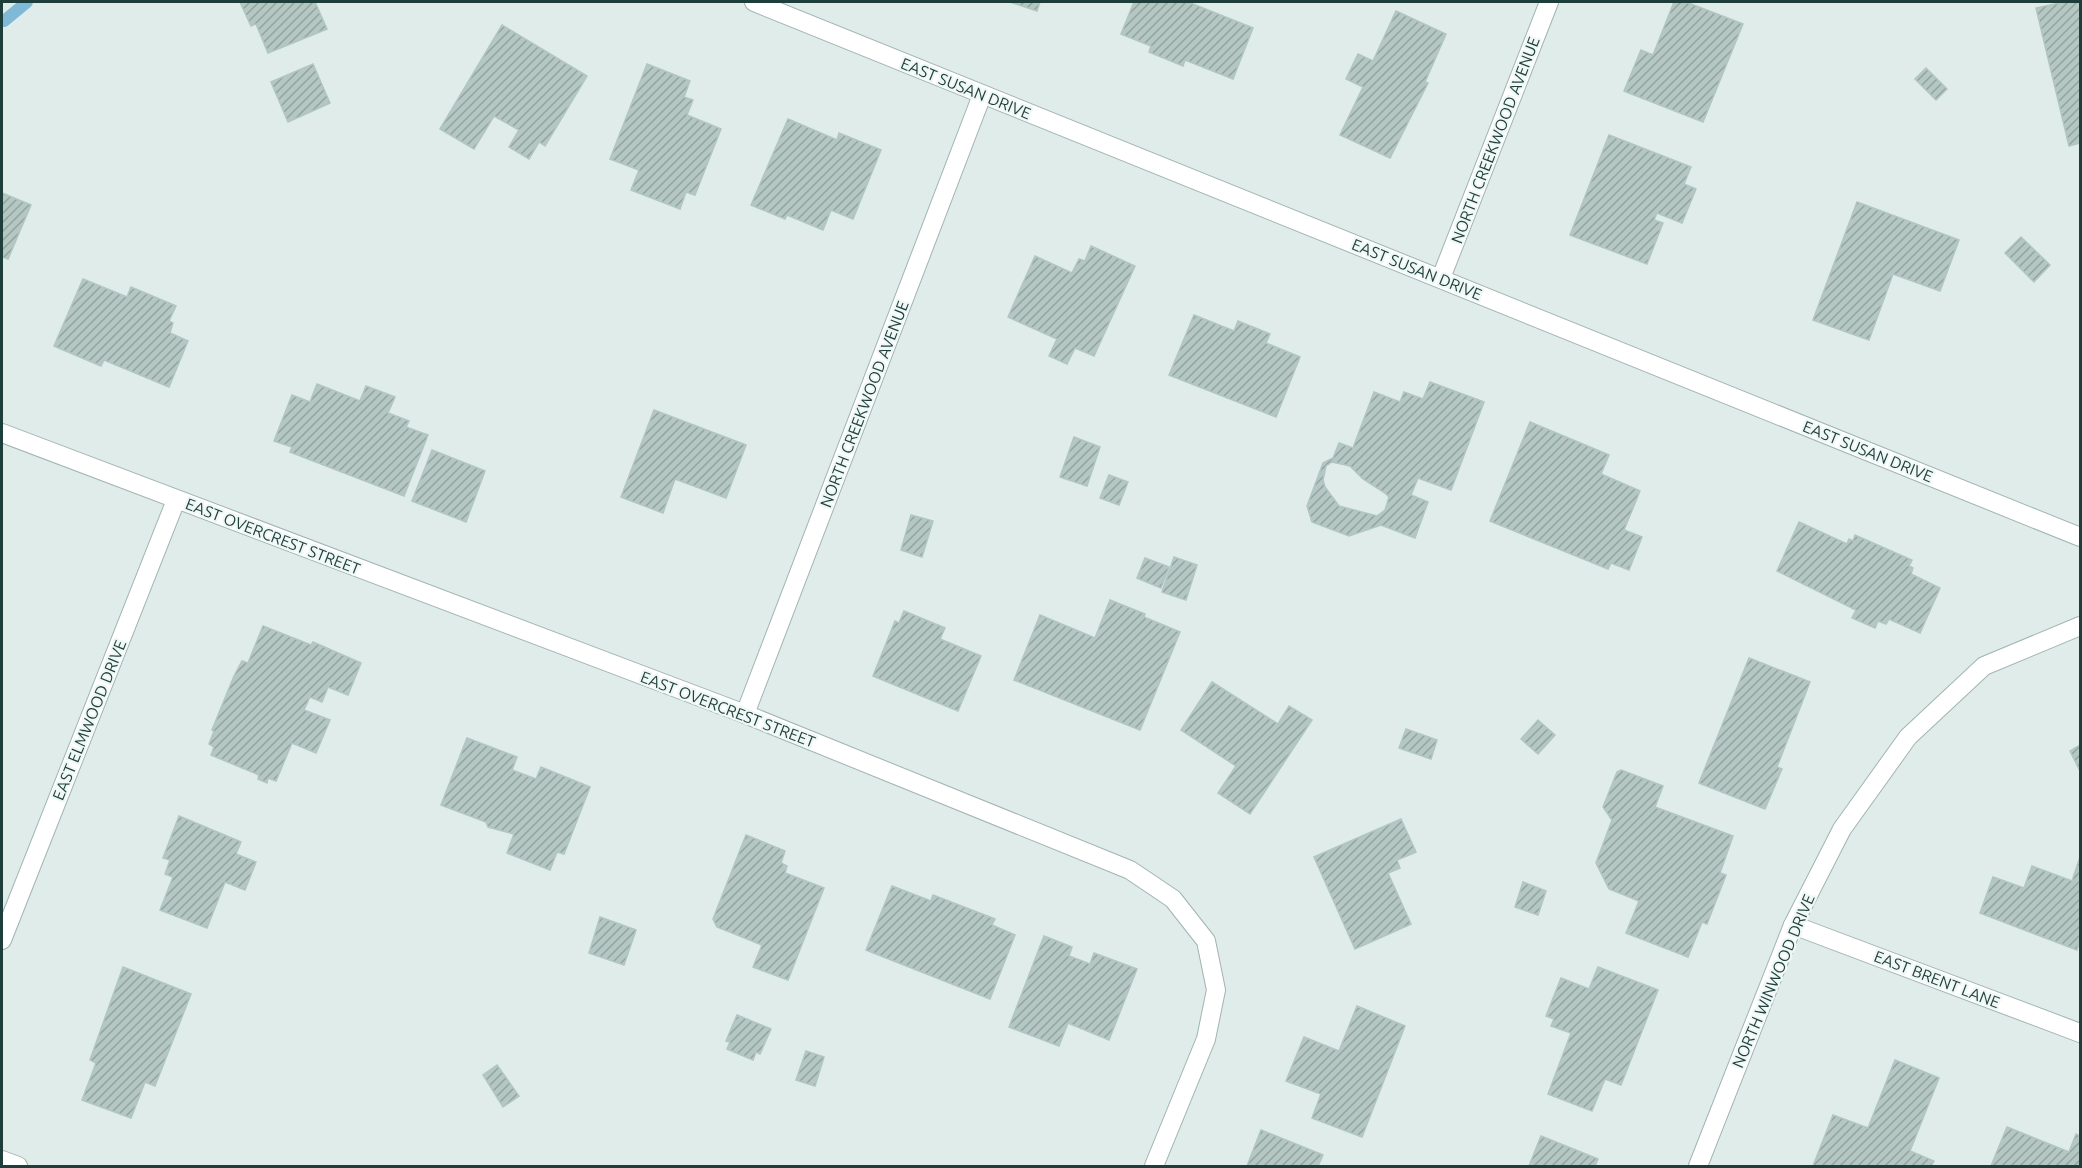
<svg xmlns="http://www.w3.org/2000/svg" width="2082" height="1168" font-family="Ubuntu,sans-serif">
  <defs>
    <pattern id="building-hatch" width="6" height="6" patternUnits="userSpaceOnUse" patternTransform="scale(1.5)"><rect width="6" height="6" fill="#b4c7c3"/><path d="M-1 1l2-2M0 6l6-6M5 7l2-2" fill="none" stroke="#92a3a0"/></pattern>
  </defs>
  <rect width="100%" height="100%" fill="#dfece9"/>
  <g fill="none" stroke-linecap="round" stroke-linejoin="round">
    <path stroke="#80b9d8" stroke-width="12" d="M 2,21 L 4,21 L 27,2"/>
  </g>
  <g fill="url(#building-hatch)" stroke="#b1c6c2" stroke-width="1.5" fill-rule="evenodd">
    <path d="M 240,2 L 315,2 L 327,29 L 268,53 L 256,24 L 251,26 Z"/>
    <path d="M 1010,2 L 1040,2 L 1037,11 Z"/>
    <path d="M 1134,2 L 1188,2 L 1253,28 L 1233,79 L 1185,60 L 1183,66 L 1149,52 L 1151,46 L 1121,34 Z"/>
    <path d="M 1674,2 L 1686,2 L 1743,24 L 1703,122 L 1624,91 L 1641,50 L 1653,55 Z"/>
    <path d="M 2064,2 L 2080,2 L 2080,143 L 2069,146 L 2036,8 Z"/>
    <path d="M 1396,11 L 1446,34 L 1425,82 L 1428,83 L 1390,158 L 1340,135 L 1363,87 L 1346,79 L 1358,54 L 1373,61 Z"/>
    <path d="M 502,25 L 587,76 L 545,146 L 539,142 L 529,159 L 509,147 L 519,130 L 494,116 L 474,149 L 440,129 Z"/>
    <path d="M 313,64 L 330,103 L 288,122 L 271,82 Z"/>
    <path d="M 647,64 L 690,81 L 684,97 L 693,100 L 687,115 L 721,129 L 695,195 L 686,192 L 680,209 L 631,190 L 639,170 L 610,159 Z"/>
    <path d="M 1926,68 L 1947,89 L 1936,100 L 1915,79 Z"/>
    <path d="M 788,119 L 837,140 L 839,133 L 881,150 L 853,219 L 831,210 L 823,230 L 787,215 L 785,219 L 751,205 Z"/>
    <path d="M 1609,135 L 1691,167 L 1684,184 L 1696,189 L 1682,223 L 1657,213 L 1654,220 L 1663,223 L 1647,264 L 1570,235 Z"/>
    <path d="M 2,193 L 31,205 L 8,259 L 2,257 Z"/>
    <path d="M 1857,202 L 1959,240 L 1940,291 L 1893,274 L 1869,340 L 1813,320 Z"/>
    <path d="M 2021,237 L 2050,265 L 2034,282 L 2005,253 Z"/>
    <path d="M 1091,246 L 1135,266 L 1094,356 L 1075,348 L 1067,364 L 1049,356 L 1057,339 L 1008,317 L 1035,256 L 1072,273 L 1079,259 L 1085,261 Z"/>
    <path d="M 83,279 L 127,297 L 131,287 L 176,306 L 169,321 L 173,323 L 170,333 L 188,341 L 169,387 L 104,360 L 101,366 L 54,346 Z"/>
    <path d="M 1194,315 L 1234,331 L 1238,321 L 1270,334 L 1266,343 L 1300,357 L 1276,417 L 1169,375 Z"/>
    <path d="M 1430,382 L 1484,402 L 1451,490 L 1418,478 L 1411,495 L 1428,502 L 1415,538 L 1381,525 L 1349,536 L 1312,522 L 1307,506 L 1323,463 L 1333,458 L 1339,443 L 1353,448 L 1374,392 L 1400,402 L 1404,392 L 1423,399 ZM 1332,462 L 1350,466 L 1363,479 L 1385,493 L 1389,497 L 1385,510 L 1377,516 L 1339,506 L 1325,487 L 1323,480 L 1326,466 Z"/>
    <path d="M 317,384 L 360,401 L 366,386 L 395,397 L 388,413 L 409,421 L 406,427 L 428,435 L 404,496 L 290,452 L 292,447 L 274,441 L 292,395 L 310,402 Z"/>
    <path d="M 654,410 L 746,445 L 726,498 L 675,479 L 663,513 L 621,497 Z"/>
    <path d="M 1530,422 L 1609,455 L 1601,474 L 1640,491 L 1624,530 L 1642,537 L 1629,570 L 1611,563 L 1608,569 L 1490,521 Z"/>
    <path d="M 1074,437 L 1100,447 L 1087,486 L 1060,477 Z"/>
    <path d="M 432,450 L 485,471 L 466,522 L 412,501 Z"/>
    <path d="M 1109,475 L 1128,482 L 1119,505 L 1100,498 Z"/>
    <path d="M 911,515 L 933,521 L 922,557 L 901,550 Z"/>
    <path d="M 1799,522 L 1847,544 L 1849,539 L 1853,541 L 1855,535 L 1912,560 L 1909,566 L 1913,568 L 1911,574 L 1940,588 L 1920,633 L 1889,619 L 1886,624 L 1878,621 L 1875,628 L 1852,618 L 1856,610 L 1777,571 Z"/>
    <path d="M 1174,557 L 1197,565 L 1186,600 L 1162,592 Z"/>
    <path d="M 1145,558 L 1169,567 L 1161,588 L 1137,578 Z"/>
    <path d="M 1110,600 L 1145,614 L 1144,617 L 1180,632 L 1140,730 L 1014,680 L 1040,615 L 1095,638 Z"/>
    <path d="M 904,611 L 945,628 L 940,639 L 981,656 L 958,711 L 873,676 L 895,621 L 899,623 Z"/>
    <path d="M 263,626 L 311,645 L 313,642 L 361,663 L 348,695 L 328,687 L 322,702 L 310,697 L 304,710 L 330,720 L 316,753 L 292,743 L 276,781 L 268,778 L 267,783 L 258,779 L 259,775 L 211,755 L 214,747 L 209,744 L 214,731 L 212,730 L 234,676 L 242,661 L 248,663 Z"/>
    <path d="M 1749,658 L 1810,682 L 1777,767 L 1782,769 L 1765,809 L 1699,783 Z"/>
    <path d="M 1212,682 L 1278,724 L 1289,706 L 1312,720 L 1250,814 L 1218,793 L 1236,766 L 1181,730 Z"/>
    <path d="M 1538,720 L 1555,735 L 1538,754 L 1521,739 Z"/>
    <path d="M 1406,729 L 1437,740 L 1431,759 L 1399,748 Z"/>
    <path d="M 467,738 L 517,757 L 512,770 L 536,779 L 541,767 L 590,787 L 564,854 L 557,852 L 550,870 L 507,853 L 514,834 L 488,827 L 486,822 L 441,805 Z"/>
    <path d="M 2080,745 L 2080,771 L 2070,751 Z"/>
    <path d="M 1621,770 L 1663,786 L 1655,807 L 1733,836 L 1720,873 L 1726,875 L 1707,924 L 1702,922 L 1688,957 L 1626,933 L 1639,901 L 1609,889 L 1596,863 L 1612,820 L 1603,807 L 1617,772 Z"/>
    <path d="M 179,816 L 241,842 L 236,854 L 256,862 L 245,890 L 225,882 L 207,928 L 160,910 L 173,877 L 165,874 L 170,860 L 163,858 Z"/>
    <path d="M 1401,819 L 1416,852 L 1397,860 L 1400,868 L 1388,873 L 1411,924 L 1355,949 L 1314,857 Z"/>
    <path d="M 746,835 L 785,851 L 781,863 L 787,866 L 785,873 L 824,888 L 788,980 L 753,967 L 762,945 L 717,927 L 713,919 Z"/>
    <path d="M 2080,857 L 2080,940 L 2077,950 L 1980,913 L 1993,877 L 2024,888 L 2032,866 L 2072,881 Z"/>
    <path d="M 1523,882 L 1546,891 L 1538,915 L 1515,907 Z"/>
    <path d="M 892,886 L 931,901 L 933,895 L 995,919 L 992,925 L 1015,935 L 990,999 L 866,950 Z"/>
    <path d="M 600,917 L 636,930 L 624,965 L 589,953 Z"/>
    <path d="M 1044,936 L 1072,947 L 1069,956 L 1090,964 L 1094,953 L 1137,969 L 1109,1040 L 1068,1023 L 1059,1046 L 1009,1027 Z"/>
    <path d="M 123,967 L 191,994 L 155,1086 L 145,1082 L 131,1118 L 82,1100 L 96,1063 L 90,1060 Z"/>
    <path d="M 1598,967 L 1658,990 L 1621,1085 L 1605,1079 L 1592,1111 L 1548,1094 L 1571,1033 L 1551,1026 L 1554,1019 L 1546,1016 L 1561,978 L 1589,989 Z"/>
    <path d="M 1357,1006 L 1405,1026 L 1362,1137 L 1312,1118 L 1321,1094 L 1286,1081 L 1304,1037 L 1339,1051 Z"/>
    <path d="M 737,1015 L 771,1029 L 760,1054 L 756,1052 L 753,1060 L 727,1049 L 730,1042 L 726,1041 Z"/>
    <path d="M 806,1051 L 824,1057 L 815,1086 L 796,1080 Z"/>
    <path d="M 1895,1060 L 1939,1078 L 1910,1151 L 1934,1161 L 1931,1166 L 1813,1166 L 1833,1115 L 1868,1128 Z"/>
    <path d="M 497,1065 L 519,1096 L 503,1107 L 483,1075 Z"/>
    <path d="M 2007,1127 L 2069,1152 L 2076,1134 L 2080,1136 L 2080,1166 L 1991,1166 Z"/>
    <path d="M 1261,1130 L 1323,1155 L 1318,1166 L 1247,1166 Z"/>
    <path d="M 1541,1136 L 1598,1159 L 1595,1166 L 1529,1166 Z"/>
  </g>
  <g fill="none" stroke-linecap="round" stroke-linejoin="round">
    <g stroke="#a1b4b2" stroke-width="20">
      <g id="street">
        <path d="M 754,2 L 2080,537"/>
        <path d="M 1441,278 L 1549,2"/>
        <path d="M 2,433 L 745,714 L 1130,870 L 1173,899 L 1206,941 L 1216,990 L 1206,1039 L 1154,1166"/>
        <path d="M 745,714 L 982,95"/>
        <path d="M 1793,925 L 2080,1033"/>
        <path d="M 2,940 L 176,500"/>
        <path d="M 2,1160 L 18,1166"/>
        <path d="M 1698,1166 L 1793,925 L 1842,829 L 1908,737 L 1984,666 L 2080,626"/>
      </g>
    </g>
    <use href="#street" stroke="#fff" stroke-width="18"/>
  </g>
  <g text-anchor="middle" dominant-baseline="central" stroke-width="4.5" stroke-linejoin="round" paint-order="stroke">
    <g font-size="16" fill="#1e3e3c" stroke="#f0f8f6">
      <text transform="translate(966 88) rotate(22)">EAST SUSAN DRIVE</text>
      <text transform="translate(1495 140) rotate(-69)">NORTH CREEKWOOD AVENUE</text>
      <text transform="translate(1417 269) rotate(22)">EAST SUSAN DRIVE</text>
      <text transform="translate(864 404) rotate(-69)">NORTH CREEKWOOD AVENUE</text>
      <text transform="translate(1868 451) rotate(22)">EAST SUSAN DRIVE</text>
      <text transform="translate(273 536) rotate(21)">EAST OVERCREST STREET</text>
      <text transform="translate(728 709) rotate(21)">EAST OVERCREST STREET</text>
      <text transform="translate(89 720) rotate(-68)">EAST ELMWOOD DRIVE</text>
      <text transform="translate(1937 979) rotate(21)">EAST BRENT LANE</text>
      <text transform="translate(1773 981) rotate(-67)">NORTH WINWOOD DRIVE</text>
    </g>
  </g>
  <rect width="2082" height="1168" fill="none" stroke="#1e3e3c" stroke-width="6"/>
</svg>
